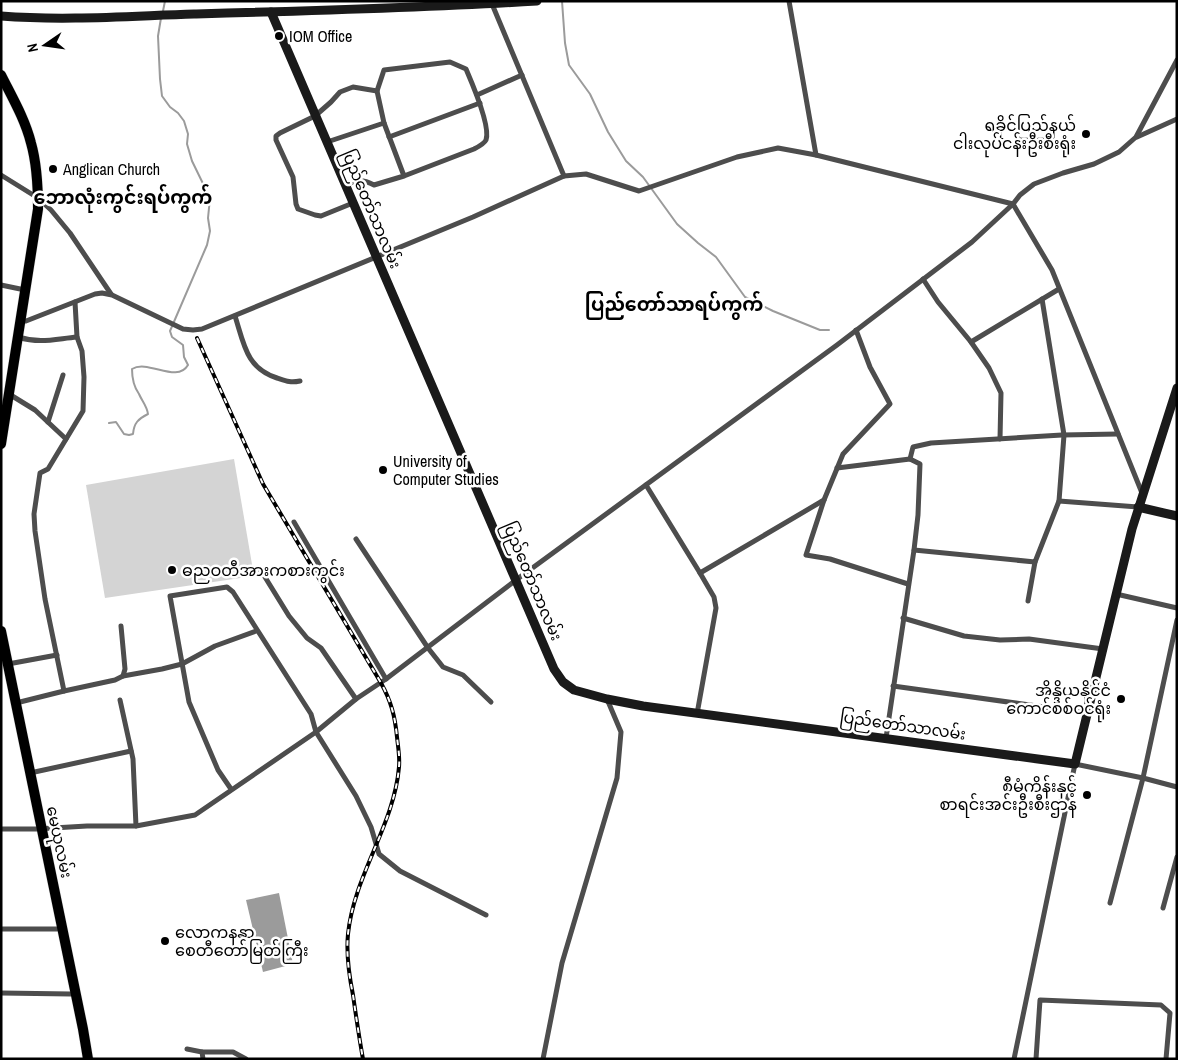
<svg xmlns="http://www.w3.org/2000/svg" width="1178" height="1060" font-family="'Archivo Narrow','Noto Sans Myanmar',sans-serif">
  <rect width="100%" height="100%" fill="#fff"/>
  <path fill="#d4d4d4" d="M 234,459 L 254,576 L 105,598 L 86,485 Z"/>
  <path fill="#9b9b9b" d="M 279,893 L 293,964 L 263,972 L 246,900 Z"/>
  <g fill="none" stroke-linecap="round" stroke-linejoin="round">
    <g stroke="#9b9b9b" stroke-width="2">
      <path d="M 562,1 L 565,43 L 569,65 L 590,94 L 608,132 L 626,161 L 643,177 L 677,224 L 698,243 L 716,257 L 745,297 L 773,311 L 820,330 L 829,330"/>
      <path d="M 163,11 L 165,1"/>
      <path d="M 109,423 L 116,422 L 124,434 L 129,435 L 133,434 C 134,423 138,419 148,414 C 147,406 142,401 139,394 C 134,387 132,378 132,369 C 148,359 177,384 188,365 L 184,357 L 183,345 L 172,337 L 170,331 L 207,245 L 210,231 L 208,218 L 210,198 L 192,161 L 187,144 L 188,134 L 184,121 L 178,113 L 170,107 L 162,96 L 160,79 L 158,36 L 161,18"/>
    </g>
    <g stroke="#dbdbdb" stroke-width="11">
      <g id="primary">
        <path d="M 1,75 C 12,97 25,119 31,143 C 37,164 38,187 38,209 L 1,444"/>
        <path d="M 1,631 L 83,1029 L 88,1059"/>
      </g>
    </g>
    <g stroke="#4d4d4d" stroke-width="5">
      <path d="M 789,1 L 816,155"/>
      <path d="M 477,95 L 522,75"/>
      <path d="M 389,137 L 480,103"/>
      <path d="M 1137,137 L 1177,119"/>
      <path d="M 327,142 L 384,123"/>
      <path d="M 1,175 L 38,198 L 51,210 L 70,233 L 111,294"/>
      <path d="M 564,176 L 586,174 L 639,191 L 737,157 L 778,148 L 816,155 L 1013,204 L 1020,195 L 1034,184 L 1063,173 L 1094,164 L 1119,152 L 1136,137 L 1177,60"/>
      <path d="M 345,185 C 358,180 362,179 374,185 L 404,176 L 384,123 L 377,91 L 384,70 L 450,62 L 466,69 C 472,83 491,126 486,140 C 484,144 478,147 474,149 L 404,176"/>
      <path d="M 353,203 L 321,216 L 315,215 L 298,209 L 296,204 L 293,177 L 276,140 L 276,136 L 280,133 L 315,116 L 331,102 L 340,92 L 353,87 L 377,91"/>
      <path d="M 923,279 L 938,302 L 971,342 L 989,368 L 1001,393 L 1000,439"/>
      <path d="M 1,285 L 25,290"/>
      <path d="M 75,302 L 77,337"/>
      <path d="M 235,316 C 244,344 246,368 277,378 C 286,381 290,383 300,381"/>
      <path d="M 20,321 L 26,321 L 95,294 L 102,293 L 112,295 L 183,329 L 193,330 L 202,329 L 473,217 L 564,176 L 492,4"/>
      <path d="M 856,330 L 870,367 L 890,404 L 843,454 L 824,500 L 806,555 L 830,559 L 908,584"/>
      <path d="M 18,337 C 40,344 55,339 77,337 L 82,351 L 84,377 L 83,411 L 48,469 L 40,473 L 34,514 L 35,531 L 45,599 L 64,691"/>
      <path d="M 971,342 L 1059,289"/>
      <path d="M 9,394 L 35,410 L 66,439"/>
      <path d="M 48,422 L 63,375"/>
      <path d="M 837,468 L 910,459"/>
      <path d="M 646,485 L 700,573 L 824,500"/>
      <path d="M 1059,501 L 1138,507"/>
      <path d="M 294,522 L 386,679"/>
      <path d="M 356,539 L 428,648 L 443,667 L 463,675 L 491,702"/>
      <path d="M 914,550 L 1035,562 L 1059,501 L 1064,435 L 1042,299"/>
      <path d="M 260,569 L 289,616 L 307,638 L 321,648 L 356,699"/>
      <path d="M 1116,594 L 1177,608"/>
      <path d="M 1028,601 L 1035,562"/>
      <path d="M 903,618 L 964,636 L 1000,640 L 1029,639 L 1103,649"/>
      <path d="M 8,664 L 57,655"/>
      <path d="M 123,676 L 162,669 L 182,664 L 215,646 L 256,631"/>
      <path d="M 893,686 L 1087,713"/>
      <path d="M 120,700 L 133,759 L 136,826"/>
      <path d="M 16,703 L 64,691 L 115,680 L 123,676 L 125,669 L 121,626"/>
      <path d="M 697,714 L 716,608 L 714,597 L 700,573"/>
      <path d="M 886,738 L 914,550 L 918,515 L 920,464 L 910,459 L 913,447 L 931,443 L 1062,435 L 1118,434"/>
      <path d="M 30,773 L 131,751"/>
      <path d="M 231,789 L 218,770 L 189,702 L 170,596 L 227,587 L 233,592 L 311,714 L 316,732 L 356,796 L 371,827 L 379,854 L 400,871 L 486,915"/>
      <path d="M 1,829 L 36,829 L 87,826 L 136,826 L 195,815 L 316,732 L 356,699 L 386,679 L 516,580 L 837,345 L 972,242 L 1013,204 L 1052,270 L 1142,493"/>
      <path d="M 1110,903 L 1143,778 L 1177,620"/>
      <path d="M 1163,908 L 1177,857"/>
      <path d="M 1,929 L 57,929"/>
      <path d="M 1,993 L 71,994"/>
      <path d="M 187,1049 L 202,1052 L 203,1059"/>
      <path d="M 202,1052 L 233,1052 L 246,1059"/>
      <path d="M 543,1059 L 562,963 L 617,778 L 621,732 L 607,699"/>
      <path d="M 1014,1059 L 1075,764 L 1143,778 L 1177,787"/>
      <path d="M 1036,1059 L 1040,1000 L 1161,1005 L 1170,1013 L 1166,1059"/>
    </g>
    <g stroke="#1a1a1a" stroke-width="9">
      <path d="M 271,12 L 554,669 L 563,682 L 574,690 L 607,699 L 643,706 L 1075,764 L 1132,529 L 1177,388"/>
      <path d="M 1,16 C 65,21 130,16 194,14 C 308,11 423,8 537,1"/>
      <path d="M 1138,507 L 1177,516"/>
    </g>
    <use href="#primary" stroke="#000" stroke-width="10"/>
    <g stroke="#000" stroke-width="4">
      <path id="rail" d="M 197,338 L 263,484 L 381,683 C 391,701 395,716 397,737 C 398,747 400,757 399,767 C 394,826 354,875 348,934 C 346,954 349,975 353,995 C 356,1016 359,1037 363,1059"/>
    </g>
    <use href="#rail" stroke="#fff" stroke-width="2" stroke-dasharray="5.5" stroke-linecap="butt"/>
  </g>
  <g fill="#000" stroke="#fff" stroke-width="2">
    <circle cx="279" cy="36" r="5"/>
    <circle cx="1086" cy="134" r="5"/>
    <circle cx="53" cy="169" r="5"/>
    <circle cx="383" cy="470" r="5"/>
    <circle cx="172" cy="570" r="5"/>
    <circle cx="1121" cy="699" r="5"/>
    <circle cx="1087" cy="795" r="5"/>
    <circle cx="165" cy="941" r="5"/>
  </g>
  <g text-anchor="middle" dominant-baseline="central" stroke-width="5" stroke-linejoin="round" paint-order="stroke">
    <g font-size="16" fill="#000" stroke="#fff" text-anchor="start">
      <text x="289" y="36">IOM Office</text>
      <text x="1076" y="125" text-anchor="end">ရခိုင်ပြည်နယ်<tspan x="1076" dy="18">ငါးလုပ်ငန်းဦးစီးရုံး</tspan></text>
      <text x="63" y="169">Anglican Church</text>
      <text x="393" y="461">University of<tspan x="393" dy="18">Computer Studies</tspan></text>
      <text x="182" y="570">ဓညဝတီအားကစားကွင်း</text>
      <text x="1111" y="690" text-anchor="end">အိန္ဒိယနိုင်ငံ<tspan x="1111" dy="18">ကောင်စစ်ဝင်ရုံး</tspan></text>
      <text x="1077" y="786" text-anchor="end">စီမံကိန်းနှင့်<tspan x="1077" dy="18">စာရင်းအင်းဦးစီးဌာန</tspan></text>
      <text x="175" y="932">လောကနန္ဒာ<tspan x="175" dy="18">စေတီတော်မြတ်ကြီး</tspan></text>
    </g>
    <g font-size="16" fill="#000" stroke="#fff">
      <text transform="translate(372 209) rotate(67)">ပြည်တော်သာလမ်း</text>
      <text transform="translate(533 581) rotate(67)">ပြည်တော်သာလမ်း</text>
      <text transform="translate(903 725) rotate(8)">ပြည်တော်သာလမ်း</text>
      <text transform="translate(60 842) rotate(78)">မေယုလမ်း</text>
    </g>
    <g font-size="19" font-weight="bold" fill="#000" stroke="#fff">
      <text x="123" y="197">ဘောလုံးကွင်းရပ်ကွက်</text>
      <text x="674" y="304">ပြည်တော်သာရပ်ကွက်</text>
    </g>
  </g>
  <rect width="1178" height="1060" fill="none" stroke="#000000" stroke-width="5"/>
  <g transform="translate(45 45) rotate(257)" stroke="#ffffff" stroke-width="4" paint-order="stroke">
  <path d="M0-4L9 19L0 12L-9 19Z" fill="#000000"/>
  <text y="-8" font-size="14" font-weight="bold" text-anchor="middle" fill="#000000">N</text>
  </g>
</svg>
